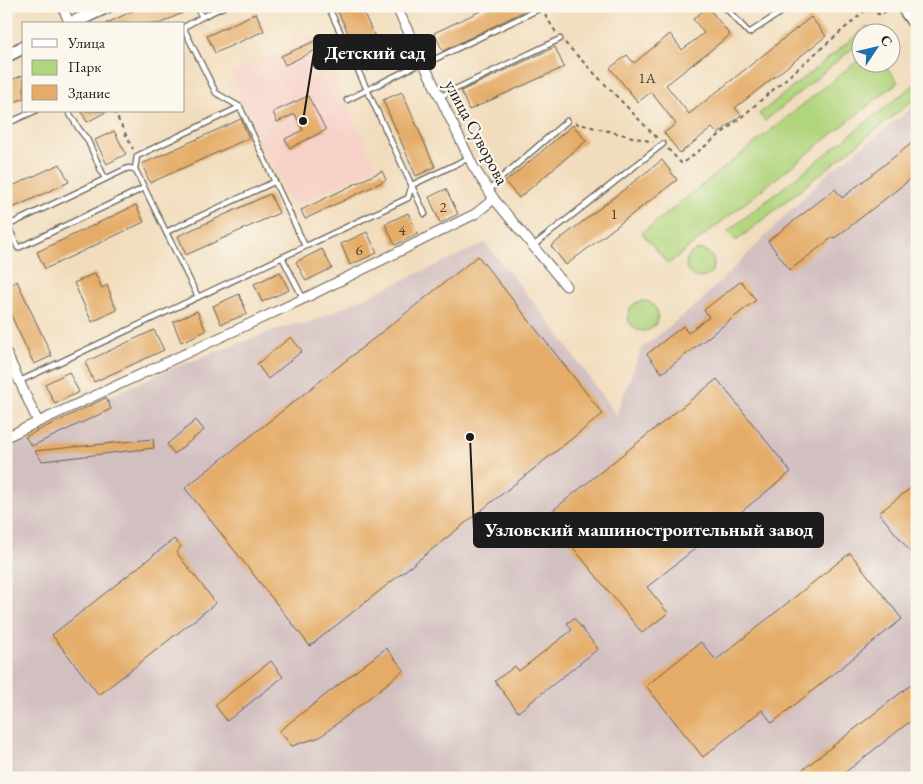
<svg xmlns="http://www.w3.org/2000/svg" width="923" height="784" font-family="'EB Garamond',serif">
  <rect width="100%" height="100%" fill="#fbf7ec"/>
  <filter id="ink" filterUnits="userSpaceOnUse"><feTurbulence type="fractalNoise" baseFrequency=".02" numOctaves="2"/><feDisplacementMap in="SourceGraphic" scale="10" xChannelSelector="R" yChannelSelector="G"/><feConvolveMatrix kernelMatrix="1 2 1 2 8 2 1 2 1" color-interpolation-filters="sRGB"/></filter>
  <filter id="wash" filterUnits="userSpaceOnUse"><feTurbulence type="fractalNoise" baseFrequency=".0096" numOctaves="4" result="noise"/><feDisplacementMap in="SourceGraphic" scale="20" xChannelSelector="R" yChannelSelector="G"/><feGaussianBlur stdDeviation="1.12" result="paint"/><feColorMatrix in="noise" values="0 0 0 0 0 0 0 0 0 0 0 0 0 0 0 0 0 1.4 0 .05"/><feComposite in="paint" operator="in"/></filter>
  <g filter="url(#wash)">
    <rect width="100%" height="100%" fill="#f1ddbd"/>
    <path fill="#f7d1c8" d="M 313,36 L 377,167 L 293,206 L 229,75 Z"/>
    <path fill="#d2bfc0" d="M 917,104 L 917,778 L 6,778 L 6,445 L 160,373 L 269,332 L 295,324 L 307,324 L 485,243 L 548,320 L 616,415 L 641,349 L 700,302 L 827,174 Z"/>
    <g fill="#b1d57e" stroke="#66784d">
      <path d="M 867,27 L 871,32 L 860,32 L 860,42 L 765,121 L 759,114 Z"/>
      <path d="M 860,59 L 860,62 L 883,63 L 898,82 L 668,264 L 642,233 Z"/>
      <path d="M 915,84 L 917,86 L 917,97 L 736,241 L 728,231 Z"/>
      <circle cx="700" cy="264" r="14"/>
      <circle cx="643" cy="316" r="15"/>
    </g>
    <g id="blocks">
      <g fill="#e4ac67">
        <path d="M 143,6 L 192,6 L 193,8 L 159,24 L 105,24 Z"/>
        <path d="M 335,6 L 360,6 L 387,61 L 367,71 Z"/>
        <path d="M 491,6 L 535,6 L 443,51 L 434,33 Z"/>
        <path d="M 708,7 L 730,35 L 666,85 L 689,114 L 811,17 L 826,36 L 735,108 L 741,115 L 718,134 L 712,128 L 680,153 L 664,133 L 676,124 L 651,92 L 638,102 L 610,68 L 627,55 L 634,63 L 670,34 L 682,50 L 704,33 L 693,19 Z"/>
        <path d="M 256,13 L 264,31 L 215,53 L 207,36 Z"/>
        <path d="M 315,41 L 318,49 L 285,65 L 281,56 Z"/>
        <path d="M 555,47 L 564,67 L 469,110 L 461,91 Z"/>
        <path d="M 24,75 L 24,98 L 15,102 L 6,82 Z"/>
        <path d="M 402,92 L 435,167 L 416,176 L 383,100 Z"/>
        <path d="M 308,96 L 326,130 L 290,148 L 285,139 L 303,130 L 295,114 L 277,122 L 273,112 Z"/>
        <path d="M 81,111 L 108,111 L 87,122 Z"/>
        <path d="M 241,119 L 249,138 L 150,183 L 142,164 Z"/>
        <path d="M 573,125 L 586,141 L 519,198 L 505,182 Z"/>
        <path d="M 114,131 L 126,154 L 107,164 L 95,140 Z"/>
        <path d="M 917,139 L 917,174 L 835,238 L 833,237 L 790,270 L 768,241 L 835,189 L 842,198 Z"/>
        <path d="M 662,160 L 677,180 L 566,265 L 551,246 Z"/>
        <path d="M 60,164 L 69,182 L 6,211 L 6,189 Z"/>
        <path d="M 382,171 L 386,180 L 305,219 L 301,210 Z"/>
        <path d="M 446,189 L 458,214 L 440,223 L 429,197 Z"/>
        <path d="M 270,194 L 279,213 L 186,255 L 178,236 Z"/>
        <path d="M 136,205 L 144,222 L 45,269 L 37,252 Z"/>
        <path d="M 408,213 L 418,234 L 395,245 L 385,224 Z"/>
        <path d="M 367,232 L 377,253 L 350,265 L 341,244 Z"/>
        <path d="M 322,249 L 332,268 L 306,281 L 296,262 Z"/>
        <path d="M 478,256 L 603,414 L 310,646 L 185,488 Z"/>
        <path d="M 280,272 L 289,290 L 262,302 L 254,284 Z"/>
        <path d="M 95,273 L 102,288 L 107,285 L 111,295 L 110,296 L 117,310 L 92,322 L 74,283 Z"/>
        <path d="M 17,281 L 52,356 L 34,364 L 6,305 L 6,287 Z"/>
        <path d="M 741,281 L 756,300 L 662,373 L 647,354 L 683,326 L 688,333 L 709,317 L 704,310 Z"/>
        <path d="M 239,294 L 247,314 L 221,324 L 213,306 Z"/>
        <path d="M 197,311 L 206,331 L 181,342 L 173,322 Z"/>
        <path d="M 154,330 L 164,350 L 94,382 L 85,362 Z"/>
        <path d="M 291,337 L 302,351 L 268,379 L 257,364 Z"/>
        <path d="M 69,372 L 79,392 L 55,404 L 45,384 Z"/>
        <path d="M 717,379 L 791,472 L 647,587 L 668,613 L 642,633 L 547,515 Z"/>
        <path d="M 106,398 L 111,409 L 32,446 L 25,437 L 31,434 Z"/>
        <path d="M 196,420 L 204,430 L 174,454 L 167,444 Z"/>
        <path d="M 153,439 L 154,448 L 42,461 L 35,451 Z"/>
        <path d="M 917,483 L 917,560 L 879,513 Z"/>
        <path d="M 174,539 L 181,547 L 176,552 L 216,603 L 99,695 L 52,635 Z"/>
        <path d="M 850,553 L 902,619 L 772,723 L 762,710 L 703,757 L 646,686 L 701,642 L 716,660 Z"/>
        <path d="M 574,618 L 598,649 L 518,712 L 495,681 L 515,666 L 519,671 L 572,630 L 567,623 Z"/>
        <path d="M 386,648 L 404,670 L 320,737 L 292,746 L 279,731 Z"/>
        <path d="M 271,661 L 283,677 L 227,721 L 215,705 Z"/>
        <path d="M 917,680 L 917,716 L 838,778 L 792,778 Z"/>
      </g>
    </g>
  </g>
  <g filter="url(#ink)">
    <use href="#blocks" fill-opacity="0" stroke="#676054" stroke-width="1"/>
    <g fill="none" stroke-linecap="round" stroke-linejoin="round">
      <g stroke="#676054" stroke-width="7">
        <g id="service">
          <path d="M 196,6 L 202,17"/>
          <path d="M 328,6 L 425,214"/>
          <path d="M 724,6 L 749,33 L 786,9 L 791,6"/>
          <path d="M 184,27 L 202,17 L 225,6"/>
          <path d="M 184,29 L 216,93 L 240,107 L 305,246"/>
          <path d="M 439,97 L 560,39"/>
          <path d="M 347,100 L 423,62 L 433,60 L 541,8"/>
          <path d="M 68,111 L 79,129 L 87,139 L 105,179"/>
          <path d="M 6,124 L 35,111"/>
          <path d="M 489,191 L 501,178 L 567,121"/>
          <path d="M 7,226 L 128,168 L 135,169"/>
          <path d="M 8,226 L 18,248 L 144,188"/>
          <path d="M 166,232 L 274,182"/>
          <path d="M 533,246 L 663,144"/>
          <path d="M 282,257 L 303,298"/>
          <path d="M 198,297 L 135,169 L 137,156 L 240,107"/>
          <path d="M 20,381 L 408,198 L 412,185 L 469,158"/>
        </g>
      </g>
      <g stroke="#676054" stroke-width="11">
        <g id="minor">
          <path d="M 62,6 L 70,24"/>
          <path d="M 396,6 L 473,166 L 494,199 L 566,286"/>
          <path d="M 6,352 L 38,422"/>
          <path d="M 6,437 L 303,299 L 475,214 L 494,199"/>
        </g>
      </g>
      <g stroke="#676054" stroke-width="15">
        <g id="secondary">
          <path d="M 902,6 L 917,27"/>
          <path d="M 70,24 L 108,6"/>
          <path d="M 6,56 L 24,47"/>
        </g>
      </g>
      <g stroke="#676054" stroke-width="2" stroke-dasharray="4 4" stroke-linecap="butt">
        <path d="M 545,15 L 557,34"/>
        <path d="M 565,43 L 657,138"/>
        <path d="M 114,111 L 133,149"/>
        <path d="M 575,123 L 653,142"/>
        <path d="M 668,149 L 682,164 L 731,126 L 867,9 L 881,15 L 891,7"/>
      </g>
      <use href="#service" stroke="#fff" stroke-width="4.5"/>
      <use href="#minor" stroke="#fff" stroke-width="9"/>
      <use href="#secondary" stroke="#fff" stroke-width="12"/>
    </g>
  </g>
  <g text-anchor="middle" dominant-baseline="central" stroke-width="4.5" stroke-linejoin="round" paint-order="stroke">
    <g font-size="15" fill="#4e402f">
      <text x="647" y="77">1А</text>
      <text x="443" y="206">2</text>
      <text x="614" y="213">1</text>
      <text x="402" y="229">4</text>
      <text x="359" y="249">6</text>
    </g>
    <g font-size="18" fill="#1c1c1c" stroke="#fbf7ec">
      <text transform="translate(477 132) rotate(62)">улица Суворова</text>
    </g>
  </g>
  <path fill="none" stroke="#1c1c1c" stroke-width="2" d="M303 121L314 52M470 437L474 530"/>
  <g fill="#1c1c1c" stroke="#fbf7ec" stroke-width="2">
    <circle cx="303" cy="121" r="5"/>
    <circle cx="470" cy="437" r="5"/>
  </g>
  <g fill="#1c1c1c" stroke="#1c1c1c" stroke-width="2">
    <rect x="314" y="35" width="121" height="34" rx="5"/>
    <rect x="474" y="513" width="349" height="34" rx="5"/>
  </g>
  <g font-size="19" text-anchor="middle" font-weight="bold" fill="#fff">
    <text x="375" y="59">Детский сад</text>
    <text x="649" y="536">Узловский машиностроительный завод</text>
  </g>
  <rect width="923" height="784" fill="none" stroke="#fbf7ec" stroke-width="25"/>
  <rect x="22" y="22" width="162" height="90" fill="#fbf7ec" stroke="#a29f99"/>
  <rect x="32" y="39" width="25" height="8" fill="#ffffff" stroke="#a29f99"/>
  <text x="68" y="48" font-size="15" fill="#1c1c1c">Улица</text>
  <rect x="32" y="60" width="25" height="15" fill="#b1d57e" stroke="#a29f99"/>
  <text x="68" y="72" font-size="15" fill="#1c1c1c">Парк</text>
  <rect x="32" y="85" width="25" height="15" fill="#e4ac67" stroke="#a29f99"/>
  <text x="68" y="98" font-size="15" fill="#1c1c1c">Здание</text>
  <g transform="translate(876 48) rotate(55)"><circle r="24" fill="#fbf7ec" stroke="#a29f99"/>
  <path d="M0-4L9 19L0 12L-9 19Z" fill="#1f6fb2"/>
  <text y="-8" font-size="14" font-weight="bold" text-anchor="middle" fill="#1c1c1c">С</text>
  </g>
</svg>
